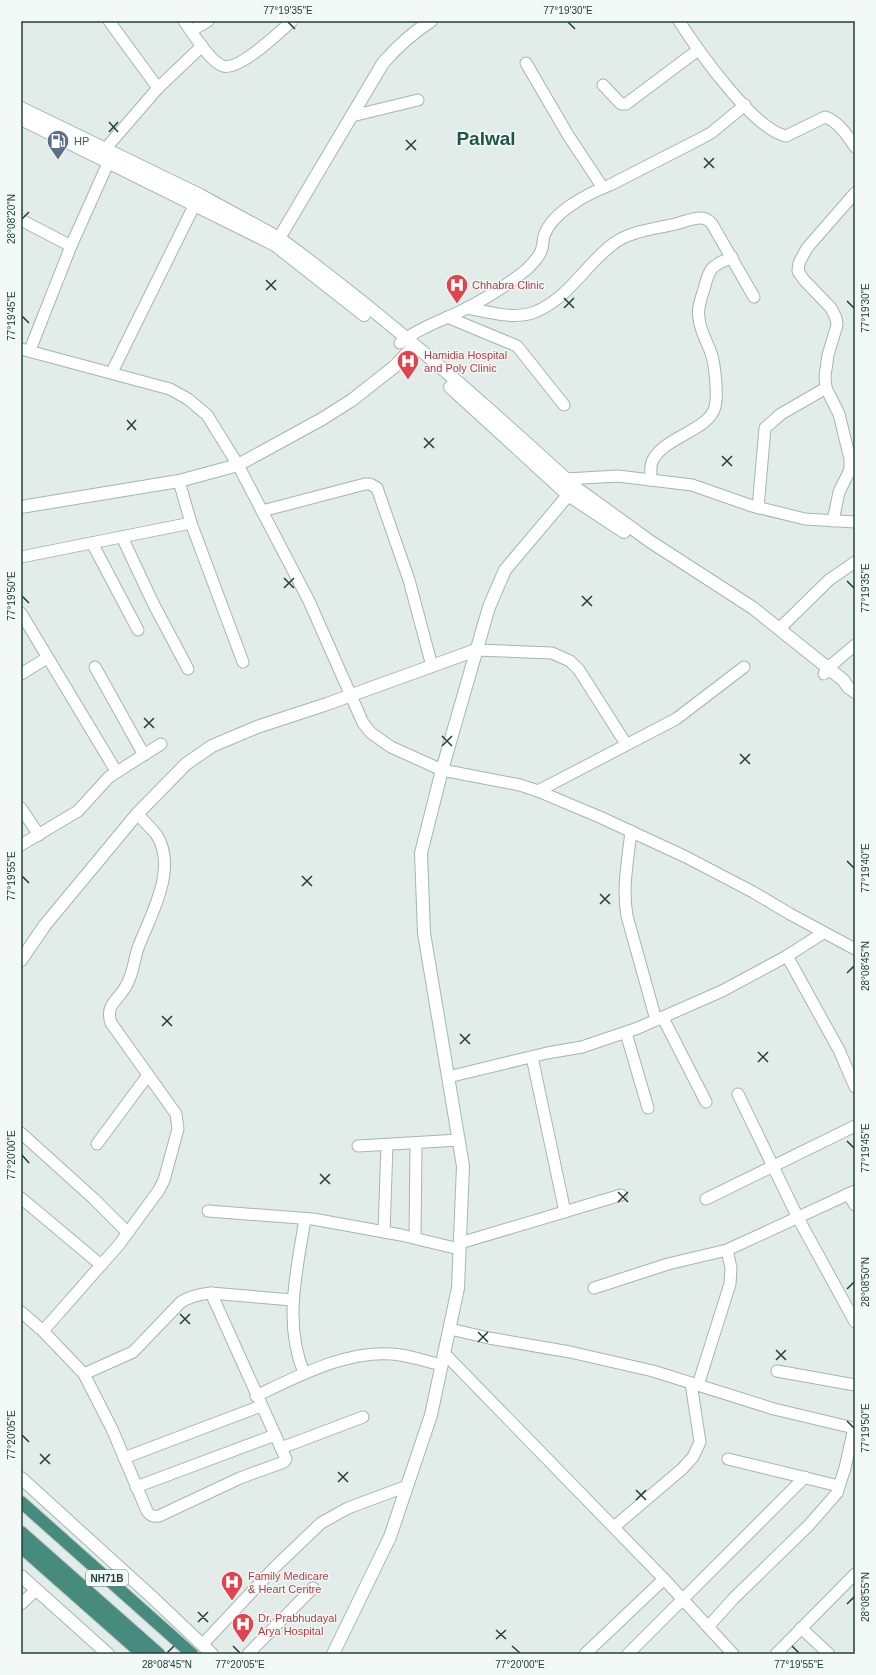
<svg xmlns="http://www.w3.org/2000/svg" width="876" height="1675" font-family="Helvetica,sans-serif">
  <rect width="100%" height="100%" fill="#e2ede9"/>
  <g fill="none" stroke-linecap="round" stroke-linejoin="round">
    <g stroke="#a4b6b1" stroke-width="13">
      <g id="minor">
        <path d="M 109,21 L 158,88"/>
        <path d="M 184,21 C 192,32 210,62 223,66 C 240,71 279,32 292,21"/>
        <path d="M 679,21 C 697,49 754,130 786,136 L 825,117 C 838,121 848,136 855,147"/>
        <path d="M 191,31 L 208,21"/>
        <path d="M 526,63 L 568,135 L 603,188"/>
        <path d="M 603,85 L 621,104 L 626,104 L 698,50"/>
        <path d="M 352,116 L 418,100"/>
        <path d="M 100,155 L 158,88 L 202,46"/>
        <path d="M 21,220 L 71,246"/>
        <path d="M 467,308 C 488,312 514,320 535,312 C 569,298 585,265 613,244 C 631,230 658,229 679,223 C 691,220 704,213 712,224 L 754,297"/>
        <path d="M 447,317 L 517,346 L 564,405"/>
        <path d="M 400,343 C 417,329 440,321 459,312 C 482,301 506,286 526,270 C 532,264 540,257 542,248 C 543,244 543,240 544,236 C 552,212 587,194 610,185 L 698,140 L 711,133 L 745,105"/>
        <path d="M 21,349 L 170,389 L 188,399 L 207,415 L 238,465 L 309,601 L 363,723 L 371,733 L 391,747 L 442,770 L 520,785 L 538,791 L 602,818 L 686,857 L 753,892 L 790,914 L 855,949"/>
        <path d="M 30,350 L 71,246 L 109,161"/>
        <path d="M 112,372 L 195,204"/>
        <path d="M 651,480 C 651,474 650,467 652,462 C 662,437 709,431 715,407 C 718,395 715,364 711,353 C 707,341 700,331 699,318 C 697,308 701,299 704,289 C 710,266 711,267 732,257"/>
        <path d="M 179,481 L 191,523 L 243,662"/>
        <path d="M 561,483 L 566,479 L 618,476 L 692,485 L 752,506 L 805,519 L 855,522"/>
        <path d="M 758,508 L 765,428 L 781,414 L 826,388"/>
        <path d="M 262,511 L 365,484 L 370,484 L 377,488 L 409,580 L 432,666"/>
        <path d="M 833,521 L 839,492 L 850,470 L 850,459 L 839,414 L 826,388 L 825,376 L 828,355 L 837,325 L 836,318 L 831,308 L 804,280 L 798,271 L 799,263 L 807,248 L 855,193"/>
        <path d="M 122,537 L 153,603 L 188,669"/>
        <path d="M 92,543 L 138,630"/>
        <path d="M 21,557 L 191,523"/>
        <path d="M 21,613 L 116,771"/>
        <path d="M 779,629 L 829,580 L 855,562"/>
        <path d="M 476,650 L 552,653 L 570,661 L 579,670 L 626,744"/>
        <path d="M 95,667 L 144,755"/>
        <path d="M 21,674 L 47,658"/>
        <path d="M 824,674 L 828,668 L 855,645"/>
        <path d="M 538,791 L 676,719 L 744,667"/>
        <path d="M 21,808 L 39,835"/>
        <path d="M 631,831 C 628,860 622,887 627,916 L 656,1020"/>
        <path d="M 21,845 L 78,811 L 109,777 L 161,744"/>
        <path d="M 787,956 L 839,1050 L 855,1087"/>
        <path d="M 663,1018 L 706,1102"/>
        <path d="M 626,1033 L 648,1108"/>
        <path d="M 532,1057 L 565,1212"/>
        <path d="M 448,1077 L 547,1053 L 582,1047 L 638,1028 L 722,991 L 787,956 L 823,933"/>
        <path d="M 738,1094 L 798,1218 L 855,1322"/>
        <path d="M 21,1133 L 94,1199 L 128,1233"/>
        <path d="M 97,1144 L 148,1075"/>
        <path d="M 358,1146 L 459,1140"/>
        <path d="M 848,1194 L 855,1205"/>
        <path d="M 21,1198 L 101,1265 L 118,1246 L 159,1190 L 164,1180 L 178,1129 L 176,1114 L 111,1023 C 105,1004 118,1001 126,986 C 133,975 134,960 138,948 C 150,916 179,868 156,834 C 150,827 143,820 137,814"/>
        <path d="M 706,1199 L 855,1126"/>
        <path d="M 208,1211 L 313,1219 L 401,1235 L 459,1249"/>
        <path d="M 384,1232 L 387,1145"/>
        <path d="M 415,1238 L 416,1143"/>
        <path d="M 460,1243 L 621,1195"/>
        <path d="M 594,1288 L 668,1264 L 727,1250"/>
        <path d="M 21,1312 L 43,1331 L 84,1374 L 112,1429 L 147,1511 C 150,1516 153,1517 159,1516 L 240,1478 L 284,1462 L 286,1459 L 211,1293"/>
        <path d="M 450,1329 L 489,1338 L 570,1352 L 653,1371 L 774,1409 L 854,1428 L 845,1468 L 837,1493 L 809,1525 L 733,1599 L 708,1627"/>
        <path d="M 43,1331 L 101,1265"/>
        <path d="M 444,1353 L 664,1579 L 733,1654"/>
        <path d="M 777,1371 L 855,1385"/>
        <path d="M 304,1373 C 283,1323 297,1270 305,1219"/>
        <path d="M 84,1374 L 133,1352 L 181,1302 C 191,1296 200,1294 211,1293 L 292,1300"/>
        <path d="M 698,1385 L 730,1284 L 731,1268 L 727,1250 L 855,1191"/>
        <path d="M 256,1396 C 298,1376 352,1347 400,1355 C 414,1357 428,1362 442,1365"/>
        <path d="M 281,1448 L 363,1417"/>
        <path d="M 124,1458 L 261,1406"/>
        <path d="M 728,1459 L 839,1486"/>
        <path d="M 136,1487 L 275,1435"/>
        <path d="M 614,1527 L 682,1469 L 693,1457 L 700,1442 L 691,1383"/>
        <path d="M 21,1604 L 36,1590"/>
        <path d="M 801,1628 L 829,1654"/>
        <path d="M 202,1645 L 275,1567 L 321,1523 L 348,1508 L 407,1486"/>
        <path d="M 248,1654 L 313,1588"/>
        <path d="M 585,1654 L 664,1579"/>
        <path d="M 628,1654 L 805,1477"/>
        <path d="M 776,1654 L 855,1574"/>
      </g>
    </g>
    <g stroke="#a4b6b1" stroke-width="14">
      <g id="tertiary">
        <path d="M 21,108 L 200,195 L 279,238"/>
        <path d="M 21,119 L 275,245"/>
        <path d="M 575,487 L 651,542 L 753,608 L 843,680 L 848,687 L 855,692"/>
        <path d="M 568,495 L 624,532"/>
        <path d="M 21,507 L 179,481 L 238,465 L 322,419 L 352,400 L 394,367 L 414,346"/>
        <path d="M 21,960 L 45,925 L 137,814 L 186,764 L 212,746 L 257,727 L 327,704 L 476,650"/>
        <path d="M 21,1478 L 153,1598 L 212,1654"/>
        <path d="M 21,1576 L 108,1654"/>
      </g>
    </g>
    <g stroke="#9fbab1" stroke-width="14">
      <g id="secondary">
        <path d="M 279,238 C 383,314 480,400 575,487 L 505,570 L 489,607 L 442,770 L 421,853 L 424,933 L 463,1166 L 458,1288 L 431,1415 L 390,1537 L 333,1654"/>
        <path d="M 364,315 L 275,245 L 383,63 C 397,47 412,33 431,21"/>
        <path d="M 450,387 L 568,495"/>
      </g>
    </g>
    <g stroke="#c1cac8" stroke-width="14">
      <g id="trunk">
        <path d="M 21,1502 L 192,1654"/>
        <path d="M 21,1532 L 159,1654"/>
        <path d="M 21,1547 L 142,1654"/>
      </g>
    </g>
    <use href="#minor" stroke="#fff" stroke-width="11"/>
    <use href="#tertiary" stroke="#fff" stroke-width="12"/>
    <use href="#secondary" stroke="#fff" stroke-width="12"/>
    <use href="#trunk" stroke="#468b7e" stroke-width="12"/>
  </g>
  <path fill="none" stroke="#204039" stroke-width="1.5" d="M 288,22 L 295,29M 568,22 L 575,29M 109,122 L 118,132M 109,132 L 118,122M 406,140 L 416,150M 406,150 L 416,140M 704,158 L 714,168M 704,168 L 714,158M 22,219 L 29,212M 266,280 L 276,290M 266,290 L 276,280M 564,298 L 574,308M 847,301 L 854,308M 564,308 L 574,298M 22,316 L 29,323M 127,420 L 136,430M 127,430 L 136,420M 424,438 L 434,448M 424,448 L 434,438M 722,456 L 732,466M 722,466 L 732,456M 284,578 L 294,588M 847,581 L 854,588M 284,588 L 294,578M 22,596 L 29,603M 582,596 L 592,606M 582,606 L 592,596M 144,718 L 154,728M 144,728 L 154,718M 442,736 L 452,746M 442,746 L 452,736M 740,754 L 750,764M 740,764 L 750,754M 847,861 L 854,868M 22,876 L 29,883M 302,876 L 312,886M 302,886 L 312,876M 600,894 L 610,904M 600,904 L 610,894M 847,973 L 854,966M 162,1016 L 172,1026M 162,1026 L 172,1016M 460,1034 L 470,1044M 460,1044 L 470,1034M 758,1052 L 768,1062M 758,1062 L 768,1052M 847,1141 L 854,1148M 22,1155 L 29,1163M 320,1174 L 330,1184M 320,1184 L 330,1174M 618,1192 L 628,1202M 618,1202 L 628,1192M 847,1289 L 854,1282M 180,1314 L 190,1324M 180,1324 L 190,1314M 478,1332 L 488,1342M 478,1342 L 488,1332M 776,1350 L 786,1360M 776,1360 L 786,1350M 847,1421 L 854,1428M 22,1435 L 29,1442M 40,1454 L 50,1464M 40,1464 L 50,1454M 338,1472 L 348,1482M 338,1482 L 348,1472M 636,1490 L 646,1500M 636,1500 L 646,1490M 847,1604 L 854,1597M 198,1612 L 208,1622M 198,1622 L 208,1612M 496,1630 L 506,1639M 496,1639 L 506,1630M 233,1646 L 240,1653M 512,1646 L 520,1653M 792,1646 L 799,1653M 167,1653 L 174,1646"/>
  <defs>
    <g id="fuel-pin" transform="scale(1.15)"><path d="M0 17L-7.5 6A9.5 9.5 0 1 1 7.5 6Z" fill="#5c6f8a" stroke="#f3f9f6"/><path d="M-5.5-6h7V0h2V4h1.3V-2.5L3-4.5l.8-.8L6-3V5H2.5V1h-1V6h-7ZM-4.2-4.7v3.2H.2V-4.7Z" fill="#fff"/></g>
    <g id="hospital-pin" transform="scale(1.15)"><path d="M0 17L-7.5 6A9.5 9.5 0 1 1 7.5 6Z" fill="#e0444e" stroke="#f3f9f6"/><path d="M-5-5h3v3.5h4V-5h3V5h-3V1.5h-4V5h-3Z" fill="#fff"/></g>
  </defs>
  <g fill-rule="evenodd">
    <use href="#fuel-pin" x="58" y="141"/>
    <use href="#hospital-pin" x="457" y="285"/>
    <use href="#hospital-pin" x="408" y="361"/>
    <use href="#hospital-pin" x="232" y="1582"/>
    <use href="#hospital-pin" x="243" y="1624"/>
  </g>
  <g text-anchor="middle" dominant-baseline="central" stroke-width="3" stroke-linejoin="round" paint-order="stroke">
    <rect fill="#f3f9f6" stroke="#5f7872" stroke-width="1" x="86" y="1570" width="42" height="16" rx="3"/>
    <g font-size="10" font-weight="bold" fill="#204039">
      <text x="107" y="1578">NH71B</text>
    </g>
    <g font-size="11" fill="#4e5e75" stroke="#f3f9f6" text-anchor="start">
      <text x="74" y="141">HP</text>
    </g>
    <g font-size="11" fill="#be3a42" stroke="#f3f9f6" text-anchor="start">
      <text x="472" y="285">Chhabra Clinic</text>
      <text x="424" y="355">Hamidia Hospital<tspan x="424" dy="13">and Poly Clinic</tspan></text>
      <text x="248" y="1576">Family Medicare<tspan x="248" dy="13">&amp; Heart Centre</tspan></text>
      <text x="258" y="1618">Dr. Prabhudayal<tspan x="258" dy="13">Arya Hospital</tspan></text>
    </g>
    <g font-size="19" font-weight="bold" fill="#1a5548" stroke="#f3f9f6">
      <text x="486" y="138">Palwal</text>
    </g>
  </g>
  <rect width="876" height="1675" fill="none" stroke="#f3f9f6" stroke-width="44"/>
  <rect x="22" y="22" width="832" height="1631" fill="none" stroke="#204039" stroke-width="1.5"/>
  <g font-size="10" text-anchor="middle" fill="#204039">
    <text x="288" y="14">77°19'35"E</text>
    <text x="568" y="14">77°19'30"E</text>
    <text transform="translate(11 219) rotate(-90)" y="4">28°08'20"N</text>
    <text transform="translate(865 308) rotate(-90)" y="4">77°19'30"E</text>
    <text transform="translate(11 316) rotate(-90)" y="4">77°19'45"E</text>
    <text transform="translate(865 588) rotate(-90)" y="4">77°19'35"E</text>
    <text transform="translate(11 596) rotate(-90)" y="4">77°19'50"E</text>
    <text transform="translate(865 868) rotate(-90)" y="4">77°19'40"E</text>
    <text transform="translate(11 876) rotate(-90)" y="4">77°19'55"E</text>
    <text transform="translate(865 966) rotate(-90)" y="4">28°08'45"N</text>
    <text transform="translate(865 1148) rotate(-90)" y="4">77°19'45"E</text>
    <text transform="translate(11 1155) rotate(-90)" y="4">77°20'00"E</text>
    <text transform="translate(865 1282) rotate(-90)" y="4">28°08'50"N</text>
    <text transform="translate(865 1428) rotate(-90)" y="4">77°19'50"E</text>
    <text transform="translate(11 1435) rotate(-90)" y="4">77°20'05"E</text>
    <text transform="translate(865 1597) rotate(-90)" y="4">28°08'55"N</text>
    <text x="167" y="1668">28°08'45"N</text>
    <text x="240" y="1668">77°20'05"E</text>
    <text x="520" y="1668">77°20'00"E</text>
    <text x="799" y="1668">77°19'55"E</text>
  </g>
</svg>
